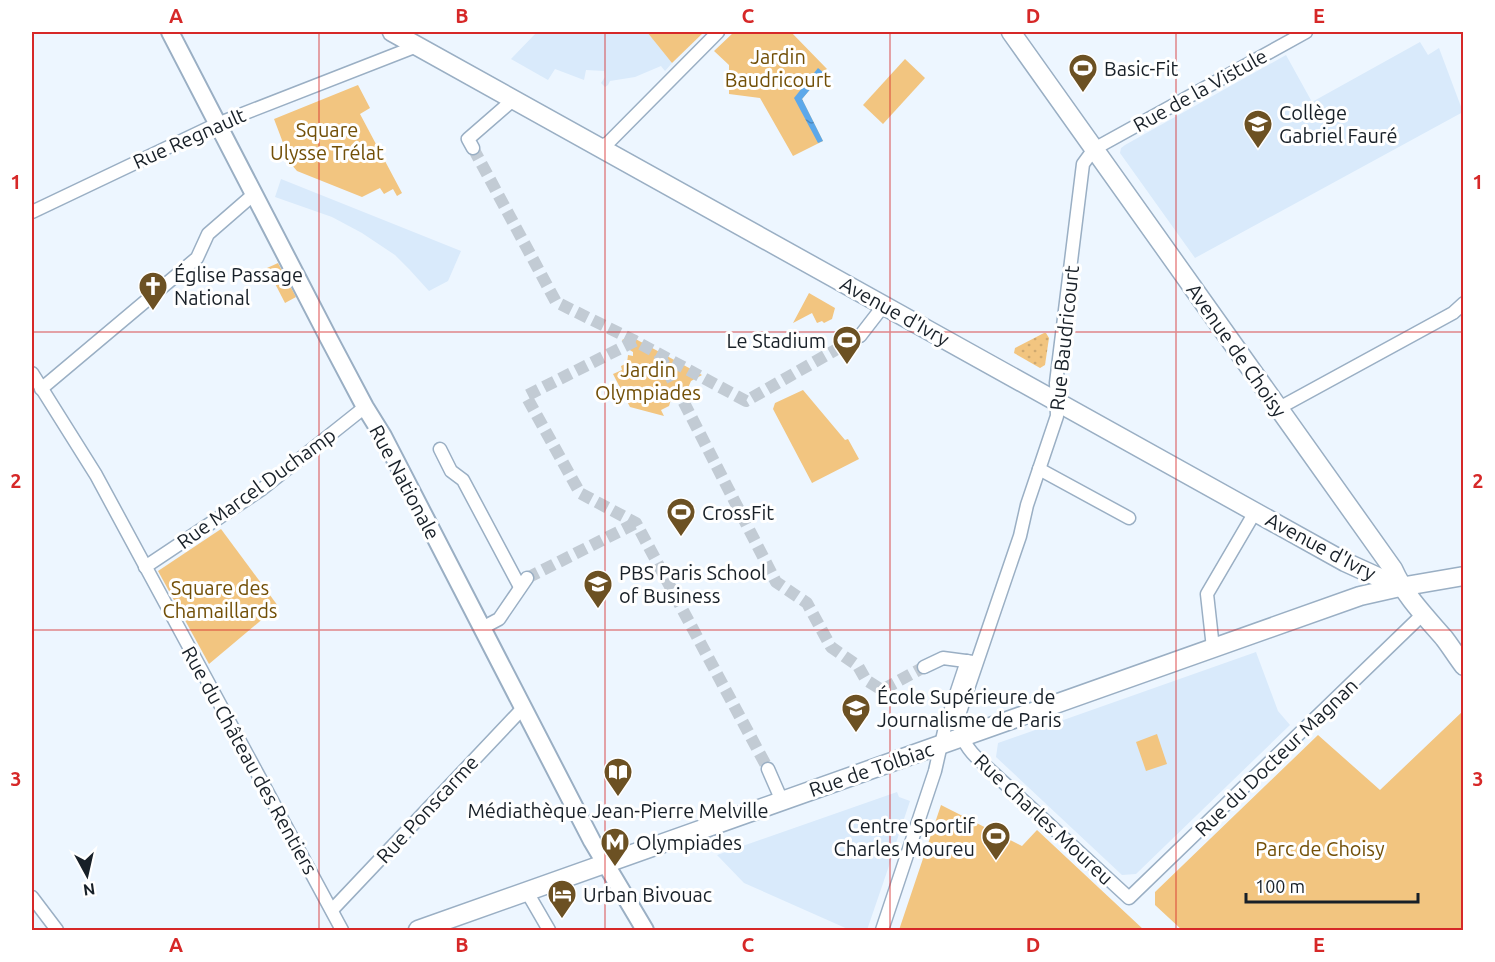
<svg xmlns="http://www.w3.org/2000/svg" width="1495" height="962" font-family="Ubuntu,sans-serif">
  <defs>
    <pattern id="grass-dots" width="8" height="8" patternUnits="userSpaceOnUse" patternTransform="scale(1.5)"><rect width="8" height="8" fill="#f2c580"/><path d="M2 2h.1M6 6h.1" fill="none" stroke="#cfa96f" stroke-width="1.8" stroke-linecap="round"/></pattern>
    <pattern id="water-ripples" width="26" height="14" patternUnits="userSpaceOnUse" patternTransform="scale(1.5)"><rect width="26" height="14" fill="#5ca8ea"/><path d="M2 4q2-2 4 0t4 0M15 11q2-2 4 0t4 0" fill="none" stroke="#4b88be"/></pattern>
  </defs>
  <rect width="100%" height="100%" fill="#edf6ff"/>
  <g fill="#d9eafb">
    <path d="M 537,32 L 647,32 L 672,63 L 665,71 L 661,66 L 635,77 L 610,81 L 608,85 L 605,87 L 601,83 L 605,77 L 604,71 L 586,70 L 584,80 L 555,69 L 548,80 L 511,59 Z"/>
    <path d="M 1420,42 L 1428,55 L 1439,48 L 1463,112 L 1195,258 L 1120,153 L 1121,148 L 1125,145 L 1286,55 L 1312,102 Z"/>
    <path d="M 281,179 L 461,251 L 448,281 L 429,291 L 409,269 L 395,255 L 362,233 L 332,217 L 275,197 Z"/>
    <path d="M 1256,652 L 1278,711 L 1290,725 L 1136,874 L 1122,875 L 996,757 L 998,743 Z"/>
    <path d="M 897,792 L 899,797 L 910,801 L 893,852 L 895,857 L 891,860 L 867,930 L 850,930 L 744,883 L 717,855 Z"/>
  </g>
  <path fill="url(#grass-dots)" d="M 1044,333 L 1046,333 L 1049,338 L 1045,365 L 1040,368 L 1014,353 L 1015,348 Z"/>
  <g fill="#f2c580">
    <path d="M 647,32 L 704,32 L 672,63 Z"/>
    <path d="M 734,32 L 791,32 L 827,69 L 802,99 L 823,141 L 793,156 L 760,98 L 729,94 L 729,65 L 714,51 Z"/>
    <path d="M 905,59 L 925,78 L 883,124 L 863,105 Z"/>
    <path d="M 358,85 L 370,108 L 360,114 L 402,193 L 397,196 L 393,189 L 384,194 L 380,188 L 362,197 L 297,171 L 291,164 L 274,119 Z"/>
    <path d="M 278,263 L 296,297 L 285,303 L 267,268 Z"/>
    <path d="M 809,293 L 835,308 L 832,319 L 824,323 L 822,321 L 817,323 L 812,313 L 793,323 Z"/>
    <path d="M 630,336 L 702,375 L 691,381 L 688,388 L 685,388 L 682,395 L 673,393 L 669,406 L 661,410 L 664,416 L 630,407 L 613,374 L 622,370 L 621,366 L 627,363 L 628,355 L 633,356 L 633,352 L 628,349 L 622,340 Z"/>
    <path d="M 803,390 L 845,440 L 848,439 L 859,459 L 812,483 L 773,409 L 775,403 Z"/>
    <path d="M 221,529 L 278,606 L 209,664 L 158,571 Z"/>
    <path d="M 1463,711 L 1463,930 L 1182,930 L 1155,905 L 1155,892 L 1318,735 L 1380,790 Z"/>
    <path d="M 1157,734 L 1167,764 L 1146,771 L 1136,742 Z"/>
    <path d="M 941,805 L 1022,846 L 1037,830 L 1144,930 L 899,930 Z"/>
  </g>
  <path fill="url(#water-ripples)" d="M 818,68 L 824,73 L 802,99 L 823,141 L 818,143 L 794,98 Z"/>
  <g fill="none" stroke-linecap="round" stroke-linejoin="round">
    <g stroke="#c2cbd4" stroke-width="12" stroke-dasharray="12 6" stroke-linecap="butt">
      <path d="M 473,148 L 556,302 L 635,341 L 746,401 L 860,336"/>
      <path d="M 635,341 L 526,396 L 580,493 L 636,523 L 768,769"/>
      <path d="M 659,354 L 776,582 L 807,603 L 831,647 L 858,666 L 866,680 L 882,690 L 924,667"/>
      <path d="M 527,578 L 636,523"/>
    </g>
    <g stroke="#9aafc4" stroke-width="15">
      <g id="minor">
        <path d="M 1306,32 L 1094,149 L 1083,164 L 1056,383 L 1057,416 L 1027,505 L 1020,536 L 960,712 C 957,730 963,744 976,757 L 1129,898 L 1422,615"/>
        <path d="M 599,147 L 608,143 L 718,32"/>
        <path d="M 473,148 L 468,139 L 514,99"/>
        <path d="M 32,212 L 217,124 L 417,46"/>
        <path d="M 860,336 L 884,305"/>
        <path d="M 32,373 L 96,475 L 342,930"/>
        <path d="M 41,389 L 197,258 L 208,234 L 254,194"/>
        <path d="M 1279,408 L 1453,313 L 1464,303"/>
        <path d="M 440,449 L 451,471 L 463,480 L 520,587"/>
        <path d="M 1039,469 L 1129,518"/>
        <path d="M 145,567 L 262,489 L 365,407"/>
        <path d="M 482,628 L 499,619 L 527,578"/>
        <path d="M 1213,648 L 1207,594 L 1255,512"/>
        <path d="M 924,667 L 943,658 L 973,662"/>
        <path d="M 768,769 L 782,801"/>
        <path d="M 527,892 L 549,930"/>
        <path d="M 32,897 L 57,930"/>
        <path d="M 332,910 L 523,708"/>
        <path d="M 882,930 L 935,771 L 945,727 L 967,661"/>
      </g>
    </g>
    <g stroke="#9aafc4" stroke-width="20">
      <path id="tertiary" d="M 170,32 L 329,339 L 365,407 L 383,436 L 592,841 L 645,930"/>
    </g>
    <g stroke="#9aafc4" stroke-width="21">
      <g id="secondary">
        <path d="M 392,32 L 1345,562 L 1400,587"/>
        <path d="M 1011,32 L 1393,569 C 1405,596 1425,616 1444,638 C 1451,647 1457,657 1464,666"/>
        <path d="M 418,930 L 1360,596 L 1400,587 L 1464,576"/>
      </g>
    </g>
    <use href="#minor" stroke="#fff" stroke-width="12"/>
    <use href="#tertiary" stroke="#fff" stroke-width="16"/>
    <use href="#secondary" stroke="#fff" stroke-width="18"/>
  </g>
  <path fill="none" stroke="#d62828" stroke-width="1.5" stroke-opacity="0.55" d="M 319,32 L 319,930M 605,32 L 605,930M 890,32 L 890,930M 1176,32 L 1176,930M 32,332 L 1464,332M 32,630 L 1464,630"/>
  <defs>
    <g id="stadium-pin" transform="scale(1.5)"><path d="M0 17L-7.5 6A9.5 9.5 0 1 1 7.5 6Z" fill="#6c5123" stroke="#fff"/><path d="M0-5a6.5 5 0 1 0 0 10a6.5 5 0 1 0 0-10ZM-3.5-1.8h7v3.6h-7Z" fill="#fff"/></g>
    <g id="school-pin" transform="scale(1.5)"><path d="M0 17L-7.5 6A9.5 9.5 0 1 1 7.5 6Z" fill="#6c5123" stroke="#fff"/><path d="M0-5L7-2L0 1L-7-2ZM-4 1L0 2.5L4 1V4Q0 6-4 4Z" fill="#fff"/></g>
    <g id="church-pin" transform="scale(1.5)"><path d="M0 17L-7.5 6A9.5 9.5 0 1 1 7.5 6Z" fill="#6c5123" stroke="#fff"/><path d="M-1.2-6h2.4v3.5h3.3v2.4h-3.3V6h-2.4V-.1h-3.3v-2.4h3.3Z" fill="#fff"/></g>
    <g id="university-pin" transform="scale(1.5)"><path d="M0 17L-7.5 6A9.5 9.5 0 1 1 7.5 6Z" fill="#6c5123" stroke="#fff"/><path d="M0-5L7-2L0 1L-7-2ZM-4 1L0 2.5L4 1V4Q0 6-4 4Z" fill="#fff"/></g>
    <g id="library-pin" transform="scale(1.5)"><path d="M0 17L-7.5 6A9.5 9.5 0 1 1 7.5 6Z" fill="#6c5123" stroke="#fff"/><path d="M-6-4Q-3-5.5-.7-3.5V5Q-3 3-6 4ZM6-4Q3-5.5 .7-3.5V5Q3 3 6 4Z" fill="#fff"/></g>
    <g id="metro-pin" transform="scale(1.5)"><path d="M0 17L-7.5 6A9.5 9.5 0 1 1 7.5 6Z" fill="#6c5123" stroke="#fff"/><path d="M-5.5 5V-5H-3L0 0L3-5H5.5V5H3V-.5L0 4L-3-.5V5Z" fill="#fff"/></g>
    <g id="hotel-pin" transform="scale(1.5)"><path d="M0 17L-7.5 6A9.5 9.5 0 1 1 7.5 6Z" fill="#6c5123" stroke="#fff"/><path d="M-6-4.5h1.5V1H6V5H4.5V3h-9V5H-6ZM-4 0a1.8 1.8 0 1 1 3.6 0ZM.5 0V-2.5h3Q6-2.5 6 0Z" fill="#fff"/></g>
  </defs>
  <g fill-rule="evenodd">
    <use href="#stadium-pin" x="1083" y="68"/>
    <use href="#school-pin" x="1258" y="124"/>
    <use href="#church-pin" x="153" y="286"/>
    <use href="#stadium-pin" x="847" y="340"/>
    <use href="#stadium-pin" x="681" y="512"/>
    <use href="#university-pin" x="598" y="584"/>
    <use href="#university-pin" x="856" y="708"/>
    <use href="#library-pin" x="618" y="772"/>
    <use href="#stadium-pin" x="996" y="836"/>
    <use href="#metro-pin" x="615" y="842"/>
    <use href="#hotel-pin" x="562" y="894"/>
  </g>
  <g text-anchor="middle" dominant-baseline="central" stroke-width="6" stroke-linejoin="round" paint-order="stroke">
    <g font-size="20" fill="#724f07" stroke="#fff">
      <text x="778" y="56">Jardin<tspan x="778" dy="23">Baudricourt</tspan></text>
      <text x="327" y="129">Square<tspan x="327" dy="23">Ulysse Trélat</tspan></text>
      <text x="648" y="369">Jardin<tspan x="648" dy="23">Olympiades</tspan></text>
      <text x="220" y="587">Square des<tspan x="220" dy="23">Chamaillards</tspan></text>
      <text x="1320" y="848">Parc de Choisy</text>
    </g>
    <g font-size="20" fill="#182028" stroke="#fff" text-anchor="start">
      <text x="1104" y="68">Basic-Fit</text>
      <text x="1279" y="112">Collège<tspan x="1279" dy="23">Gabriel Fauré</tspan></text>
      <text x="174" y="274">Église Passage<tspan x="174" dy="23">National</tspan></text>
      <text x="826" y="340" text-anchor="end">Le Stadium</text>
      <text x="702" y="512">CrossFit</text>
      <text x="619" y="572">PBS Paris School<tspan x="619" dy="23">of Business</tspan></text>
      <text x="877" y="696">École Supérieure de<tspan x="877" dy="23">Journalisme de Paris</tspan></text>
      <text x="618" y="810" text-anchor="middle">Médiathèque Jean-Pierre Melville</text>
      <text x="975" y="825" text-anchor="end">Centre Sportif<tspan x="975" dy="23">Charles Moureu</tspan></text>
      <text x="636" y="842">Olympiades</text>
      <text x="583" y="894">Urban Bivouac</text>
    </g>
    <g font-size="20" fill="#182028" stroke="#fff">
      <text transform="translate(1200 90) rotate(-29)">Rue de la Vistule</text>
      <text transform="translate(189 138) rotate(-24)">Rue Regnault</text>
      <text transform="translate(895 311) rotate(29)">Avenue d'Ivry</text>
      <text transform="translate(1064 338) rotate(-84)">Rue Baudricourt</text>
      <text transform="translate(1237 350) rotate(55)">Avenue de Choisy</text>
      <text transform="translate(405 482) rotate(62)">Rue Nationale</text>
      <text transform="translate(256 488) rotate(-36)">Rue Marcel Duchamp</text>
      <text transform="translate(1321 546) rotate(28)">Avenue d'Ivry</text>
      <text transform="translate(1276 757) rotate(-44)">Rue du Docteur Magnan</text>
      <text transform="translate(250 760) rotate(61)">Rue du Château des Rentiers</text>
      <text transform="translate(871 769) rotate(-19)">Rue de Tolbiac</text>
      <text transform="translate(427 809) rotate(-47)">Rue Ponscarme</text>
      <text transform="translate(1044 819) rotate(43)">Rue Charles Moureu</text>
    </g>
  </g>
  <rect width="1495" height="962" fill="none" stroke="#ffffff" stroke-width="66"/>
  <g transform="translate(87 875) rotate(172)" stroke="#ffffff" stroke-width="4.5" paint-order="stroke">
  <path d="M0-4.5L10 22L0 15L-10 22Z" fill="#182028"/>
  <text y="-9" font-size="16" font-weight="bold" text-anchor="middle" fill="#182028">N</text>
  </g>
  <path d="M1246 893v9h172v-9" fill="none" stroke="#182028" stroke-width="3"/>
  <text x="1255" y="893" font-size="18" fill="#182028" stroke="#ffffff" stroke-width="4.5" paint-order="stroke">100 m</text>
  <rect x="33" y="33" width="1429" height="896" fill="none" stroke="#d62828" stroke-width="2"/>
  <g font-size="20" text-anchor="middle" font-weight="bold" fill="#d62828">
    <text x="176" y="23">A</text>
    <text x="462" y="23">B</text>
    <text x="748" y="23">C</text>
    <text x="1033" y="23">D</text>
    <text x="1319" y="23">E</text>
    <text x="16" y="189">1</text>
    <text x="1478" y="189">1</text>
    <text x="16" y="488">2</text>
    <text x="1478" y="488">2</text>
    <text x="16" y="786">3</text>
    <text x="1478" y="786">3</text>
    <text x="176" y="952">A</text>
    <text x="462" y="952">B</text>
    <text x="748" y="952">C</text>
    <text x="1033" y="952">D</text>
    <text x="1319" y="952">E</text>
  </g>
</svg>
